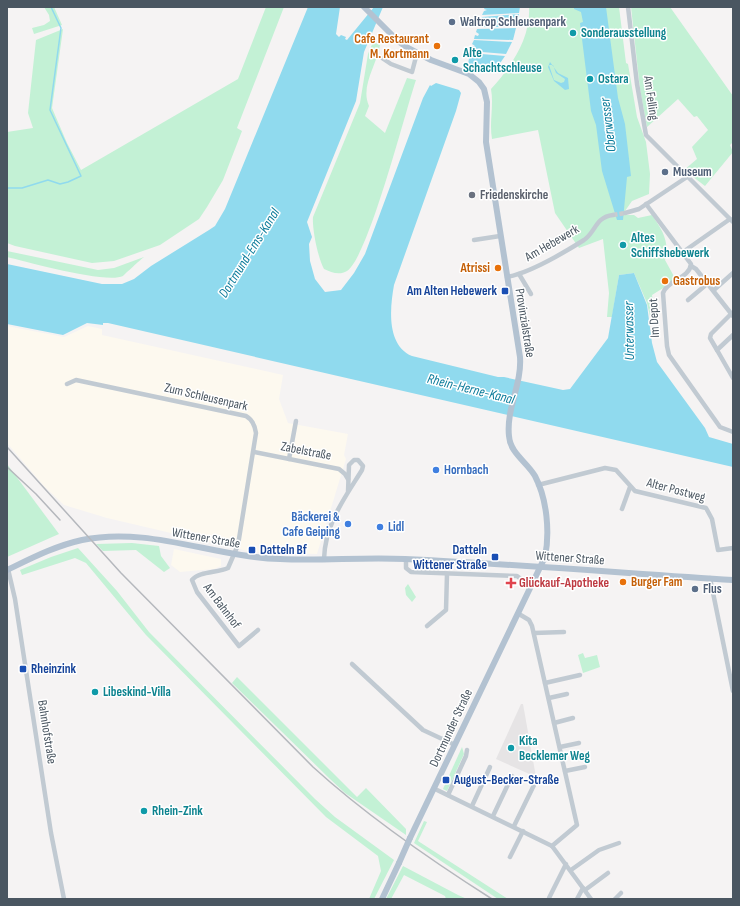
<svg xmlns="http://www.w3.org/2000/svg" width="740" height="906" font-family="'Sofia Sans Condensed',sans-serif">
  <rect width="100%" height="100%" fill="#f5f3f3"/>
  <g fill="#fdf9ef">
    <path d="M 7,326 L 64,337 L 88,326 L 102,329 L 102,335 L 283,375 L 279,399 L 288,423 L 348,434 L 344,455 L 346,459 L 317,554 L 252,552 L 107,518 L 64,505 L 44,486 L 7,443 Z"/>
    <path d="M 174,549 L 221,559 L 221,566 L 214,569 L 180,572 L 171,565 Z"/>
  </g>
  <path fill="#e6e4e5" d="M 521,704 L 523,704 L 536,777 L 496,759 Z"/>
  <g fill="#c3f1d5">
    <path d="M 44,7 L 54,7 L 62,25 L 34,34 L 32,28 L 44,25 L 50,21 L 49,15 Z"/>
    <path d="M 266,7 L 284,7 L 237,128 L 242,131 L 223,180 L 207,207 L 199,219 L 160,245 L 114,261 L 92,263 L 15,246 L 7,243 L 7,132 L 33,128 L 28,113 L 36,40 L 63,29 L 52,108 L 67,143 L 81,170 L 238,79 Z"/>
    <path d="M 529,7 L 619,7 L 626,63 L 628,64 L 637,117 L 646,142 L 650,174 L 649,194 L 632,201 L 625,211 L 626,215 L 634,215 L 638,218 L 652,215 C 662,230 670,241 665,260 L 676,280 L 652,295 L 655,315 L 650,316 L 647,303 L 634,273 L 619,275 L 612,317 L 607,317 L 609,293 L 603,239 L 579,248 L 555,213 L 538,130 L 492,139 C 489,122 494,106 491,89 C 511,67 531,38 529,7 Z"/>
    <path d="M 631,7 L 670,7 L 733,96 L 733,142 L 730,145 L 733,152 L 705,186 L 684,170 L 697,159 L 692,147 L 708,130 L 697,116 L 694,117 L 678,99 L 647,127 L 640,89 Z"/>
    <path d="M 373,42 L 380,45 C 377,65 360,86 369,106 L 365,116 L 385,133 L 407,78 L 416,80 C 405,112 369,256 347,271 C 339,276 331,272 324,269 C 318,258 312,229 313,217 L 360,103 L 368,54 Z"/>
    <path d="M 7,251 L 98,270 L 114,268 L 144,257 C 140,260 125,274 123,276 C 106,284 28,262 7,257 Z"/>
    <path d="M 7,464 L 59,534 L 7,557 Z"/>
    <path d="M 132,543 L 159,546 L 161,556 L 170,568 L 164,572 L 136,550 L 103,551 L 96,544 Z"/>
    <path d="M 78,548 L 117,591 L 149,632 L 315,799 L 335,817 L 394,860 L 374,899 L 369,899 L 381,871 L 378,856 L 326,817 L 146,635 L 86,563 L 75,558 L 22,575 L 20,570 L 51,557 Z"/>
    <path d="M 408,584 L 416,597 L 412,602 L 406,595 L 405,588 Z"/>
    <path d="M 583,653 L 585,658 L 597,655 L 600,667 L 583,673 L 578,655 Z"/>
    <path d="M 237,677 L 357,797 L 366,788 L 406,829 L 406,835 L 345,793 L 330,779 L 232,683 Z"/>
    <path d="M 462,747 L 464,754 L 447,791 L 443,789 Z"/>
    <path d="M 424,821 L 427,822 L 418,841 L 508,899 L 498,899 L 414,843 Z"/>
    <path d="M 403,866 L 458,895 L 467,899 L 446,899 L 445,896 L 404,875 L 391,899 L 386,899 Z"/>
  </g>
  <g fill="#90daee" fill-rule="evenodd">
    <path d="M 308,7 L 340,7 L 336,34 L 339,37 L 341,35 L 346,37 L 345,39 L 347,40 L 374,7 L 383,7 L 364,52 L 356,101 L 307,222 L 312,237 L 309,244 L 310,261 L 315,279 L 325,292 L 341,290 L 354,273 L 365,254 L 423,98 L 430,85 L 431,86 L 436,83 L 459,90 L 461,93 L 456,111 L 394,285 C 390,307 386,345 412,356 L 498,377 L 504,377 L 563,390 L 570,389 L 608,338 L 619,275 L 634,273 L 647,305 L 652,343 L 657,362 L 705,428 L 709,437 L 733,444 L 733,467 L 108,323 L 103,323 L 103,325 L 87,323 L 63,335 L 7,324 L 7,264 L 102,284 L 122,284 L 134,279 L 151,266 L 209,230 L 215,226 L 225,209 Z"/>
    <path d="M 485,7 L 520,7 L 519,13 L 482,15 L 484,11 L 487,10 L 484,9 Z"/>
    <path d="M 574,7 L 606,7 L 618,98 L 625,124 L 631,176 L 627,177 L 623,220 L 617,220 L 602,171 L 596,125 L 591,111 L 580,23 L 583,22 L 581,12 L 574,9 Z"/>
    <path d="M 519,14 L 517,27 L 478,27 L 479,23 L 482,24 L 483,22 L 480,21 L 482,17 Z"/>
    <path d="M 516,28 L 513,40 L 474,39 L 475,35 L 478,36 L 479,34 L 476,32 L 477,29 Z"/>
    <path d="M 474,40 L 512,42 L 506,54 L 470,51 L 472,47 L 475,46 L 472,44 Z"/>
    <path d="M 470,53 L 505,56 L 494,72 L 468,64 Z"/>
    <path d="M 550,62 L 558,73 L 568,78 L 569,89 L 565,90 L 554,81 L 548,67 ZM 549,65 L 553,65 L 556,73 L 565,79 L 564,82 L 561,83 L 554,80 Z"/>
  </g>
  <g fill="none" stroke-linecap="round" stroke-linejoin="round">
    <path stroke="#90daee" stroke-width="1.5" d="M 7,188 L 22,188 L 48,180 L 60,184 L 68,182 L 81,176 L 50,110 L 61,28 L 51,7"/>
    <path stroke="#caccce" stroke-width="4.5" stroke-dasharray="4.5 2" stroke-linecap="butt" d="M 613,215 L 625,213"/>
    <g stroke="#c1cad2" stroke-width="4.5">
      <path d="M 628,7 L 637,84 L 646,135 L 733,222"/>
      <path d="M 382,58 L 391,64 L 412,72 L 417,53"/>
      <path d="M 646,204 L 691,264 C 690,278 667,280 663,293 L 667,346 L 669,355 L 720,427 L 733,432"/>
      <path d="M 625,213 L 639,209 L 687,177"/>
      <path d="M 474,240 L 500,236"/>
      <path d="M 683,252 L 730,219"/>
      <path d="M 691,266 L 696,269 L 733,316"/>
      <path d="M 519,274 L 531,294"/>
      <path d="M 507,277 C 529,273 565,252 584,240 C 596,232 595,217 613,215"/>
      <path d="M 715,289 L 733,273"/>
      <path d="M 688,300 L 707,284"/>
      <path d="M 733,335 L 717,350 L 733,378"/>
      <path d="M 717,350 L 710,338 L 711,334 L 731,314"/>
      <path d="M 67,384 L 76,380 L 246,416 C 253,420 255,426 256,433 L 238,545 L 228,568 C 218,573 199,571 192,580 L 197,592 L 239,646 L 258,630"/>
      <path d="M 254,452 L 339,469 L 345,474 L 348,479"/>
      <path d="M 289,459 L 296,421"/>
      <path d="M 538,485 L 605,468 L 616,470 L 635,491 L 706,508 L 712,519 L 718,550 L 733,548"/>
      <path d="M 622,509 L 630,487"/>
      <path d="M 324,559 C 325,524 344,499 362,470 L 363,466 L 358,460 L 354,460 L 349,465 L 348,492"/>
      <path d="M 406,559 L 406,568 L 411,572 L 517,576 L 521,579"/>
      <path d="M 8,569 L 15,599 L 51,833 L 64,899"/>
      <path d="M 710,578 L 733,691"/>
      <path d="M 519,614 L 529,620 L 532,626 L 577,825 L 552,846"/>
      <path d="M 427,626 L 446,610 L 447,574"/>
      <path d="M 534,633 L 564,632"/>
      <path d="M 352,664 L 423,730 L 455,745"/>
      <path d="M 545,683 L 580,675"/>
      <path d="M 549,698 L 567,694"/>
      <path d="M 554,723 L 573,718"/>
      <path d="M 560,747 L 579,743"/>
      <path d="M 565,771 L 585,767"/>
      <path d="M 435,789 L 552,846 L 591,899"/>
      <path d="M 448,795 L 466,756 L 467,750"/>
      <path d="M 472,806 L 490,767"/>
      <path d="M 493,816 L 512,776"/>
      <path d="M 514,826 L 534,785"/>
      <path d="M 510,857 L 523,831"/>
      <path d="M 571,870 L 599,850 L 619,843"/>
      <path d="M 585,890 L 608,873"/>
      <path d="M 549,898 L 566,864"/>
      <path d="M 577,899 L 583,888"/>
      <path d="M 615,899 L 621,893"/>
    </g>
    <g stroke="#b3c2d1" stroke-width="6">
      <path d="M 364,7 L 398,41 L 408,48 L 431,60 L 469,74 L 479,82 L 484,89 L 487,102 L 486,142 L 520,357 C 522,384 506,409 509,436 C 510,453 527,462 535,476 C 547,499 550,532 545,557 L 410,838"/>
      <path d="M 7,570 C 32,558 55,546 82,540 C 148,526 214,557 280,559 C 321,561 363,557 405,559 C 515,564 624,573 733,580"/>
      <path d="M 382,899 L 399,863"/>
    </g>
    <g stroke="#b5b8bd" stroke-width="1.5">
      <path d="M 7,447 L 121,573 L 313,767 C 368,817 429,859 492,899"/>
      <path d="M 7,467 L 36,494 L 60,520"/>
    </g>
    <path stroke="#b3c2d1" stroke-width="6" d="M 399,863 L 410,838"/>
  </g>
  <g fill="#5c6f8a" stroke="#fff" stroke-width="1.5">
    <circle cx="452" cy="22" r="4"/>
    <circle cx="665" cy="172" r="4"/>
    <circle cx="695" cy="589" r="4"/>
  </g>
  <g fill="#0f9aa8" stroke="#fff" stroke-width="1.5">
    <circle cx="573" cy="33" r="4"/>
    <circle cx="455" cy="60" r="4"/>
    <circle cx="590" cy="79" r="4"/>
    <circle cx="623" cy="245" r="4"/>
    <circle cx="95" cy="692" r="4"/>
    <circle cx="511" cy="748" r="4"/>
    <circle cx="144" cy="811" r="4"/>
  </g>
  <g fill="#e8710a" stroke="#fff" stroke-width="1.5">
    <circle cx="437" cy="46" r="4"/>
    <circle cx="498" cy="268" r="4"/>
    <circle cx="665" cy="281" r="4"/>
    <circle cx="623" cy="582" r="4"/>
  </g>
  <circle fill="#6b7280" stroke="#fff" stroke-width="1.5" cx="472" cy="195" r="4"/>
  <g fill="#1a4fb4" stroke="#fff" stroke-width="1.5">
    <rect x="501" y="287" width="8" height="8" rx="2"/>
    <rect x="248" y="546" width="8" height="8" rx="2"/>
    <rect x="491" y="553" width="8" height="8" rx="2"/>
    <rect x="19" y="665" width="8" height="8" rx="2"/>
    <rect x="442" y="776" width="8" height="8" rx="2"/>
  </g>
  <g fill="#3f7fe0" stroke="#fff" stroke-width="1.5">
    <circle cx="436" cy="470" r="4"/>
    <circle cx="348" cy="524" r="4"/>
    <circle cx="380" cy="527" r="4"/>
  </g>
  <path fill="#e0444e" stroke="#fff" stroke-width="1.5" d="M509 577h4v4h4v4h-4v4h-4v-4h-4v-4h4z"/>
  <g text-anchor="middle" dominant-baseline="central" stroke-width="3" stroke-linejoin="round" paint-order="stroke">
    <g font-size="13" font-weight="bold" fill="#4e5e75" stroke="#fff" text-anchor="start">
      <text x="460" y="22">Waltrop Schleusenpark</text>
      <text x="673" y="172">Museum</text>
      <text x="703" y="589">Flus</text>
    </g>
    <g font-size="13" font-weight="bold" fill="#0d838f" stroke="#fff" text-anchor="start">
      <text x="581" y="33">Sonderausstellung</text>
      <text x="463" y="53">Alte<tspan x="463" dy="15">Schachtschleuse</tspan></text>
      <text x="598" y="79">Ostara</text>
      <text x="631" y="238">Altes<tspan x="631" dy="15">Schiffshebewerk</tspan></text>
      <text x="103" y="692">Libeskind-Villa</text>
      <text x="519" y="741">Kita<tspan x="519" dy="15">Becklemer Weg</tspan></text>
      <text x="152" y="811">Rhein-Zink</text>
    </g>
    <g font-size="13" font-weight="bold" fill="#c56008" stroke="#fff" text-anchor="end">
      <text x="429" y="39">Cafe Restaurant<tspan x="429" dy="15">M. Kortmann</tspan></text>
      <text x="490" y="268">Atrissi</text>
      <text x="673" y="281" text-anchor="start">Gastrobus</text>
      <text x="631" y="582" text-anchor="start">Burger Fam</text>
    </g>
    <g font-size="13" fill="#4a5661" stroke="#fff">
      <text transform="translate(651 98) rotate(82)">Am Felling</text>
      <text transform="translate(552 243) rotate(-30)">Am Hebewerk</text>
      <text transform="translate(654 318) rotate(-93)">Im Depot</text>
      <text transform="translate(525 323) rotate(81)">Provinzialstraße</text>
      <text transform="translate(206 397) rotate(13)">Zum Schleusenpark</text>
      <text transform="translate(306 451) rotate(11)">Zabelstraße</text>
      <text transform="translate(676 490) rotate(15)">Alter Postweg</text>
      <text transform="translate(206 538) rotate(10)">Wittener Straße</text>
      <text transform="translate(570 558) rotate(4)">Wittener Straße</text>
      <text transform="translate(222 606) rotate(53)">Am Bahnhof</text>
      <text transform="translate(451 728) rotate(-65)">Dortmunder Straße</text>
      <text transform="translate(47 732) rotate(81)">Bahnhofstraße</text>
    </g>
    <g font-size="13" font-weight="bold" fill="#5b616d" stroke="#fff" text-anchor="start">
      <text x="480" y="195">Friedenskirche</text>
    </g>
    <g font-size="13" font-weight="bold" fill="#164399" stroke="#fff" text-anchor="start">
      <text x="497" y="291" text-anchor="end">Am Alten Hebewerk</text>
      <text x="260" y="550">Datteln Bf</text>
      <text x="487" y="550" text-anchor="end">Datteln<tspan x="487" dy="15">Wittener Straße</tspan></text>
      <text x="31" y="669">Rheinzink</text>
      <text x="454" y="780">August-Becker-Straße</text>
    </g>
    <g font-size="13" font-weight="bold" fill="#366cbe" stroke="#fff" text-anchor="start">
      <text x="444" y="470">Hornbach</text>
      <text x="340" y="517" text-anchor="end">Bäckerei &amp;<tspan x="340" dy="15">Cafe Geiping</tspan></text>
      <text x="388" y="527">Lidl</text>
    </g>
    <g font-size="13" font-weight="bold" fill="#be3a42" stroke="#fff" text-anchor="start">
      <text x="519" y="583">Glückauf-Apotheke</text>
    </g>
    <g font-size="14" font-style="italic" fill="#0c7c9b" stroke="#fff">
      <text transform="translate(608 125) rotate(-97)">Oberwasser</text>
      <text transform="translate(249 253) rotate(-58)">Dortmund-Ems-Kanal</text>
      <text transform="translate(629 331) rotate(-91)">Unterwasser</text>
      <text transform="translate(471 389) rotate(14)">Rhein-Herne-Kanal</text>
    </g>
  </g>
  <rect width="740" height="906" fill="none" stroke="#4a5661" stroke-width="16"/>
</svg>
